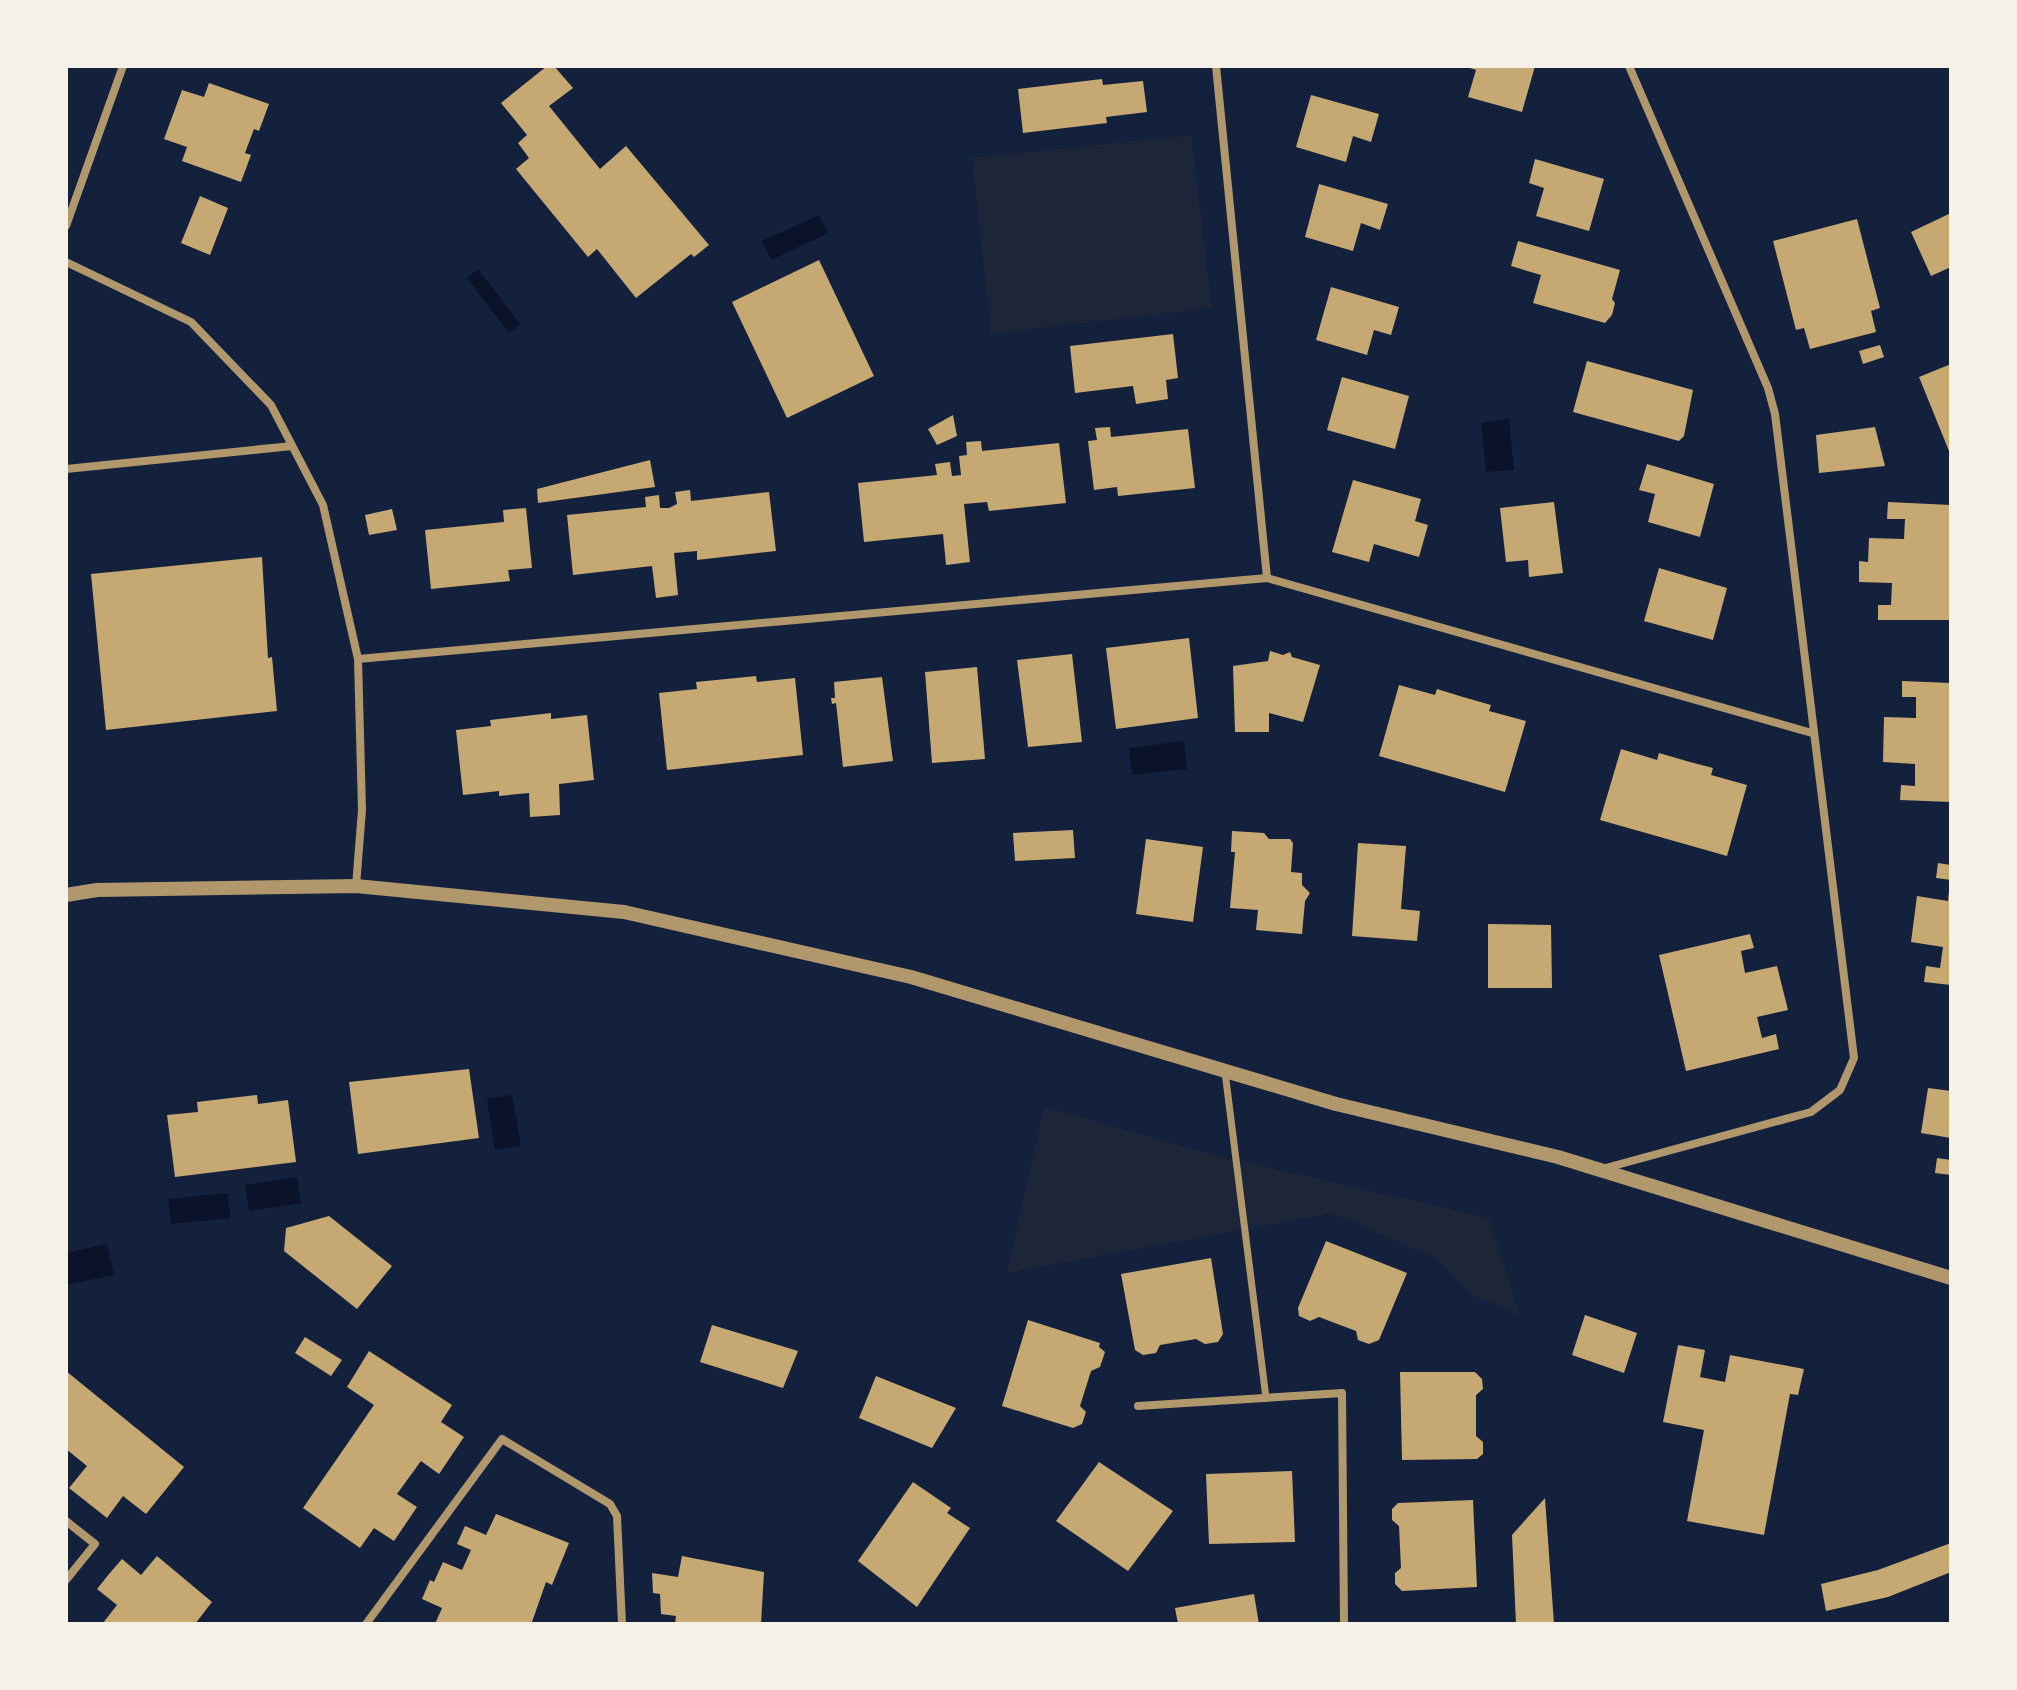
<svg xmlns="http://www.w3.org/2000/svg" width="2017" height="1690" font-family="Quicksand,sans-serif">
  <rect width="100%" height="100%" fill="#14213d"/>
  <g fill="#1d2539">
    <path d="M 1191,135 L 1212,308 L 991,334 L 972,158 Z"/>
    <path d="M 1044,1107 L 1213,1155 L 1489,1218 L 1520,1315 L 1470,1294 L 1437,1259 L 1333,1213 L 1007,1273 Z"/>
  </g>
  <g fill="#0b132b">
    <path d="M 819,215 L 828,233 L 771,260 L 762,241 Z"/>
    <path d="M 478,269 L 520,324 L 509,333 L 467,278 Z"/>
    <path d="M 1509,419 L 1514,470 L 1486,472 L 1481,423 Z"/>
    <path d="M 1184,741 L 1187,769 L 1132,775 L 1129,748 Z"/>
    <path d="M 512,1095 L 521,1146 L 495,1150 L 487,1099 Z"/>
    <path d="M 297,1177 L 301,1203 L 249,1211 L 245,1185 Z"/>
    <path d="M 227,1193 L 231,1218 L 171,1224 L 168,1199 Z"/>
    <path d="M 107,1244 L 114,1275 L 66,1285 L 66,1253 Z"/>
  </g>
  <g fill="#c6a872">
    <path d="M 547,66 L 554,66 L 573,88 L 549,106 L 600,169 L 626,146 L 709,245 L 694,257 L 691,254 L 636,298 L 597,249 L 588,257 L 516,169 L 529,158 L 518,143 L 527,135 L 501,103 Z"/>
    <path d="M 1464,66 L 1535,66 L 1522,112 L 1468,97 L 1476,70 Z"/>
    <path d="M 1102,79 L 1103,85 L 1143,81 L 1147,112 L 1106,117 L 1107,123 L 1023,133 L 1018,89 Z"/>
    <path d="M 209,83 L 269,104 L 259,131 L 254,129 L 245,153 L 251,155 L 241,182 L 182,161 L 187,147 L 164,139 L 182,90 L 204,97 Z"/>
    <path d="M 1311,95 L 1379,114 L 1371,142 L 1353,136 L 1346,162 L 1296,147 Z"/>
    <path d="M 1535,159 L 1604,179 L 1589,231 L 1536,216 L 1544,188 L 1529,183 Z"/>
    <path d="M 1319,184 L 1388,204 L 1380,230 L 1361,223 L 1353,251 L 1305,237 Z"/>
    <path d="M 200,196 L 228,208 L 210,255 L 181,243 Z"/>
    <path d="M 1951,213 L 1951,267 L 1931,276 L 1911,232 Z"/>
    <path d="M 1857,219 L 1880,308 L 1871,311 L 1876,332 L 1810,349 L 1804,328 L 1796,330 L 1773,241 Z"/>
    <path d="M 1518,241 L 1620,270 L 1612,299 L 1615,303 L 1612,315 L 1605,323 L 1533,303 L 1541,275 L 1511,266 Z"/>
    <path d="M 819,260 L 874,376 L 787,418 L 732,302 Z"/>
    <path d="M 1331,287 L 1399,307 L 1391,335 L 1374,330 L 1367,355 L 1316,340 Z"/>
    <path d="M 1173,334 L 1178,378 L 1166,380 L 1168,399 L 1136,404 L 1133,386 L 1075,393 L 1070,346 Z"/>
    <path d="M 1880,345 L 1884,357 L 1863,364 L 1859,351 Z"/>
    <path d="M 1587,361 L 1693,390 L 1684,436 L 1679,441 L 1573,412 Z"/>
    <path d="M 1951,364 L 1951,450 L 1949,451 L 1919,377 Z"/>
    <path d="M 1342,377 L 1409,396 L 1395,449 L 1327,430 Z"/>
    <path d="M 953,415 L 957,436 L 937,445 L 928,429 Z"/>
    <path d="M 1110,427 L 1111,437 L 1188,429 L 1195,488 L 1118,496 L 1117,487 L 1094,490 L 1088,441 L 1097,440 L 1095,428 Z"/>
    <path d="M 1875,427 L 1885,466 L 1819,473 L 1816,435 Z"/>
    <path d="M 981,441 L 982,451 L 1059,443 L 1066,503 L 989,511 L 987,502 L 964,504 L 970,562 L 946,565 L 943,534 L 864,542 L 858,483 L 937,475 L 935,464 L 950,462 L 952,476 L 961,475 L 959,456 L 967,455 L 966,442 Z"/>
    <path d="M 650,460 L 655,487 L 538,503 L 537,489 Z"/>
    <path d="M 1647,464 L 1714,484 L 1700,537 L 1648,522 L 1655,494 L 1639,490 Z"/>
    <path d="M 1353,480 L 1421,499 L 1415,521 L 1428,525 L 1419,557 L 1374,544 L 1369,562 L 1332,552 Z"/>
    <path d="M 690,490 L 691,501 L 769,492 L 776,551 L 697,560 L 697,551 L 674,553 L 678,595 L 656,598 L 652,566 L 573,575 L 567,515 L 646,507 L 645,497 L 659,495 L 660,508 L 669,508 L 677,504 L 675,492 Z"/>
    <path d="M 1554,502 L 1563,573 L 1529,577 L 1528,560 L 1506,562 L 1500,508 Z"/>
    <path d="M 1888,502 L 1951,505 L 1951,620 L 1878,620 L 1878,605 L 1891,605 L 1892,583 L 1859,582 L 1859,561 L 1868,562 L 1869,538 L 1904,539 L 1905,519 L 1887,519 Z"/>
    <path d="M 526,508 L 532,568 L 508,570 L 510,581 L 431,589 L 425,530 L 504,522 L 503,510 Z"/>
    <path d="M 392,509 L 397,530 L 369,535 L 365,515 Z"/>
    <path d="M 262,557 L 268,658 L 272,657 L 277,711 L 106,730 L 91,574 Z"/>
    <path d="M 1659,568 L 1727,588 L 1713,640 L 1644,621 Z"/>
    <path d="M 1189,638 L 1198,718 L 1116,729 L 1106,648 Z"/>
    <path d="M 1270,651 L 1283,655 L 1290,652 L 1292,657 L 1320,665 L 1303,722 L 1269,713 L 1269,732 L 1235,732 L 1233,666 L 1268,661 Z"/>
    <path d="M 1072,654 L 1082,742 L 1028,747 L 1017,660 Z"/>
    <path d="M 977,667 L 985,759 L 932,763 L 925,672 Z"/>
    <path d="M 756,676 L 757,682 L 795,678 L 803,755 L 667,770 L 659,693 L 697,689 L 696,682 Z"/>
    <path d="M 882,677 L 893,761 L 843,767 L 836,703 L 832,704 L 831,698 L 835,698 L 834,682 Z"/>
    <path d="M 1902,681 L 1951,683 L 1951,802 L 1900,800 L 1901,785 L 1915,786 L 1915,764 L 1883,762 L 1884,717 L 1916,718 L 1916,697 L 1902,697 Z"/>
    <path d="M 1399,685 L 1435,695 L 1437,689 L 1463,697 L 1491,705 L 1489,711 L 1526,721 L 1505,792 L 1379,756 Z"/>
    <path d="M 551,713 L 551,719 L 587,715 L 594,780 L 559,784 L 560,815 L 530,817 L 529,793 L 499,796 L 499,791 L 463,795 L 456,730 L 491,726 L 490,720 Z"/>
    <path d="M 1621,749 L 1657,760 L 1659,753 L 1690,762 L 1713,768 L 1711,775 L 1747,785 L 1727,856 L 1600,820 Z"/>
    <path d="M 1073,830 L 1075,858 L 1015,861 L 1013,833 Z"/>
    <path d="M 1232,831 L 1264,833 L 1269,839 L 1290,839 L 1293,843 L 1291,872 L 1302,873 L 1302,885 L 1310,893 L 1305,901 L 1302,934 L 1256,930 L 1258,910 L 1230,908 L 1235,852 L 1231,852 Z"/>
    <path d="M 1146,839 L 1203,847 L 1193,922 L 1136,914 Z"/>
    <path d="M 1358,843 L 1406,846 L 1401,909 L 1420,911 L 1417,941 L 1352,936 Z"/>
    <path d="M 1938,863 L 1951,865 L 1951,880 L 1936,878 Z"/>
    <path d="M 1949,891 L 1951,891 L 1951,985 L 1924,982 L 1926,966 L 1940,968 L 1943,947 L 1911,942 L 1917,896 L 1948,901 Z"/>
    <path d="M 1488,924 L 1551,925 L 1552,988 L 1488,988 Z"/>
    <path d="M 1750,934 L 1754,948 L 1741,951 L 1745,973 L 1777,966 L 1788,1010 L 1757,1017 L 1762,1038 L 1776,1034 L 1779,1049 L 1686,1071 L 1659,955 Z"/>
    <path d="M 469,1069 L 479,1138 L 358,1154 L 349,1082 Z"/>
    <path d="M 1928,1088 L 1951,1091 L 1951,1138 L 1921,1133 Z"/>
    <path d="M 257,1095 L 258,1104 L 288,1100 L 296,1162 L 175,1177 L 167,1115 L 198,1112 L 197,1102 Z"/>
    <path d="M 1937,1158 L 1951,1160 L 1951,1175 L 1935,1173 Z"/>
    <path d="M 329,1216 L 392,1266 L 357,1309 L 284,1251 L 286,1228 Z"/>
    <path d="M 1326,1241 L 1407,1273 L 1379,1340 L 1369,1344 L 1358,1340 L 1356,1331 L 1319,1317 L 1310,1321 L 1299,1316 L 1298,1308 Z"/>
    <path d="M 1211,1258 L 1223,1334 L 1218,1342 L 1205,1344 L 1196,1339 L 1160,1345 L 1156,1353 L 1143,1355 L 1135,1350 L 1121,1274 Z"/>
    <path d="M 1585,1315 L 1637,1333 L 1624,1373 L 1572,1355 Z"/>
    <path d="M 1028,1320 L 1100,1343 L 1099,1347 L 1105,1352 L 1100,1367 L 1091,1371 L 1080,1406 L 1086,1412 L 1082,1424 L 1073,1428 L 1002,1406 Z"/>
    <path d="M 712,1325 L 798,1351 L 783,1388 L 700,1362 Z"/>
    <path d="M 305,1337 L 342,1360 L 331,1376 L 295,1353 Z"/>
    <path d="M 1678,1345 L 1705,1350 L 1700,1377 L 1725,1382 L 1730,1355 L 1804,1369 L 1798,1395 L 1790,1394 L 1764,1535 L 1687,1521 L 1704,1430 L 1663,1422 Z"/>
    <path d="M 369,1351 L 452,1405 L 441,1422 L 464,1437 L 439,1474 L 421,1461 L 397,1494 L 417,1507 L 394,1541 L 374,1528 L 360,1548 L 303,1508 L 374,1405 L 347,1387 Z"/>
    <path d="M 66,1371 L 184,1467 L 146,1514 L 123,1496 L 107,1518 L 69,1488 L 87,1466 L 66,1449 Z"/>
    <path d="M 1400,1372 L 1475,1372 L 1482,1379 L 1483,1389 L 1476,1395 L 1476,1436 L 1483,1442 L 1483,1454 L 1477,1459 L 1402,1460 Z"/>
    <path d="M 876,1376 L 956,1408 L 932,1448 L 859,1418 Z"/>
    <path d="M 1099,1462 L 1173,1511 L 1128,1571 L 1056,1521 Z"/>
    <path d="M 1292,1471 L 1295,1542 L 1209,1544 L 1206,1474 Z"/>
    <path d="M 913,1482 L 951,1508 L 947,1513 L 970,1528 L 917,1607 L 858,1561 Z"/>
    <path d="M 1545,1498 L 1554,1624 L 1516,1624 L 1512,1535 Z"/>
    <path d="M 1473,1500 L 1477,1587 L 1402,1591 L 1395,1584 L 1395,1573 L 1401,1568 L 1399,1526 L 1392,1520 L 1392,1509 L 1398,1503 Z"/>
    <path d="M 496,1514 L 569,1543 L 552,1585 L 546,1582 L 532,1622 L 435,1624 L 442,1608 L 422,1599 L 430,1580 L 434,1582 L 443,1562 L 462,1570 L 471,1550 L 457,1544 L 465,1526 L 486,1535 Z"/>
    <path d="M 1951,1543 L 1951,1572 L 1888,1597 L 1826,1611 L 1821,1584 L 1878,1570 Z"/>
    <path d="M 157,1556 L 212,1602 L 195,1624 L 103,1623 L 117,1605 L 97,1589 L 109,1574 L 122,1559 L 141,1575 Z"/>
    <path d="M 682,1556 L 764,1572 L 761,1624 L 675,1624 L 676,1616 L 661,1614 L 660,1594 L 653,1593 L 652,1573 L 678,1577 Z"/>
    <path d="M 1254,1594 L 1259,1624 L 1178,1624 L 1175,1608 Z"/>
  </g>
  <g fill="none" stroke-linecap="round" stroke-linejoin="round">
    <path stroke="#b1986c" stroke-width="7" d="M 1225,1072 L 1266,1398"/>
    <g stroke="#b1986c" stroke-width="8">
      <path d="M 1216,66 L 1267,578"/>
      <path d="M 66,226 L 123,66"/>
      <path d="M 66,262 L 191,322 L 271,405 L 323,505 L 358,659 L 362,810 L 356,886"/>
      <path d="M 66,469 L 292,446"/>
      <path d="M 358,659 L 1267,578 L 1812,733"/>
      <path d="M 1602,1169 L 1811,1112 L 1840,1090 L 1854,1058 L 1775,414 L 1768,388 L 1629,66"/>
      <path d="M 1138,1406 L 1342,1393 L 1344,1624"/>
      <path d="M 66,1521 L 95,1544 L 66,1580"/>
      <path d="M 366,1624 L 502,1439 L 610,1504 L 617,1516 L 622,1624"/>
    </g>
    <path stroke="#b1986c" stroke-width="14" d="M 66,895 L 97,890 L 356,886 L 624,912 L 911,977 L 1336,1104 L 1558,1157 L 1951,1278"/>
  </g>
  <rect width="2017" height="1690" fill="none" stroke="#f6f1e7" stroke-width="136"/>
</svg>
